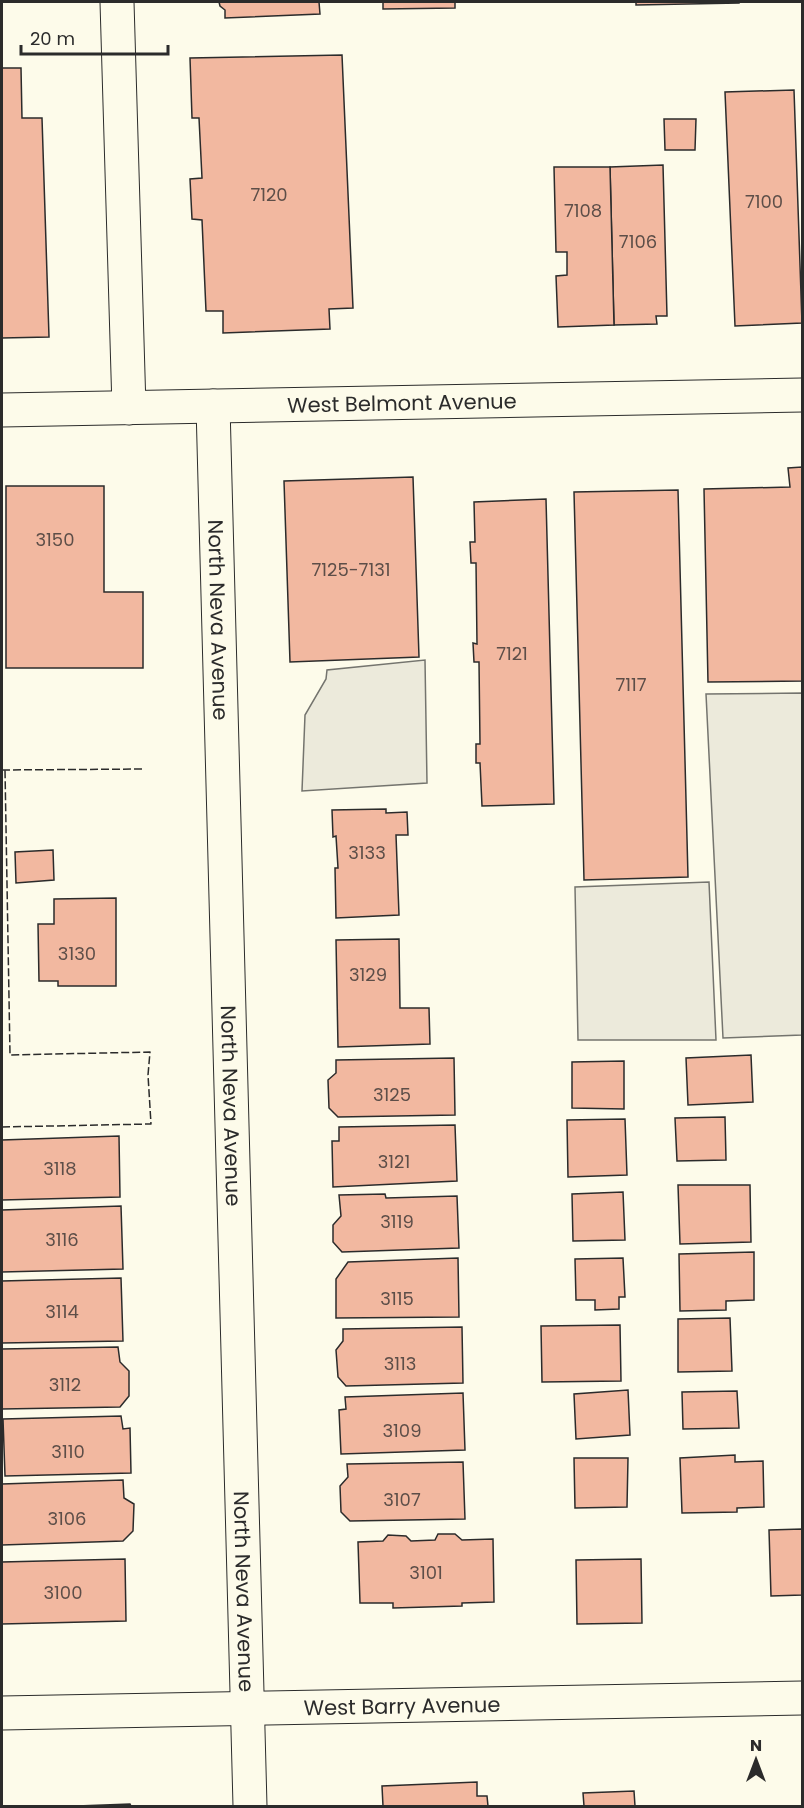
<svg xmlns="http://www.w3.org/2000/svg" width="804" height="1808" font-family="Poppins,sans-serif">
  <rect width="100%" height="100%" fill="#fdfbea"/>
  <g fill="#eceadb" stroke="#74746e" stroke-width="1.5">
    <path d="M 425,660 L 427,783 L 302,791 L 305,715 L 326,679 L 327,670 Z"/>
    <path d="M 802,693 L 802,1035 L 723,1038 L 706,694 Z"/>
    <path d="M 709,882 L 716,1040 L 578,1040 L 575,887 Z"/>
  </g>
  <g fill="#f2b8a0" stroke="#2b2b2b" stroke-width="1.5">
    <path d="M 219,2 L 319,2 L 320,14 L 225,18 L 225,10 L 220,6 Z"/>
    <path d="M 383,2 L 455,2 L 455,8 L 383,9 Z"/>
    <path d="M 636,2 L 739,2 L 739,3 L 636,5 Z"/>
    <path d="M 342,55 L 353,308 L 329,309 L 330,329 L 223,333 L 223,311 L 206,311 L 202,220 L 192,219 L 190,179 L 202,178 L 199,118 L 192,118 L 190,58 Z"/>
    <path d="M 2,68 L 21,68 L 22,118 L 42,118 L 49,337 L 2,338 Z"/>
    <path d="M 794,90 L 802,323 L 735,326 L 725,92 Z"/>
    <path d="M 664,119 L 696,119 L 695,150 L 665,150 Z"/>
    <path d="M 663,165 L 667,316 L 656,316 L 657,324 L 614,325 L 610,167 Z"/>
    <path d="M 554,167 L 610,167 L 614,325 L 558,327 L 556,276 L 567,275 L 567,252 L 556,252 Z"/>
    <path d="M 802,467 L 802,681 L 708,682 L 704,489 L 790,487 L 788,468 Z"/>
    <path d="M 413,477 L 419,657 L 290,662 L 284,481 Z"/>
    <path d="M 6,486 L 104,486 L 104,592 L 143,592 L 143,668 L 6,668 Z"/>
    <path d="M 678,490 L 688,877 L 584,880 L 574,492 Z"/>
    <path d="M 546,499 L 554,804 L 482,806 L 480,763 L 476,763 L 476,744 L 480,744 L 479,662 L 474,662 L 473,643 L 477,644 L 476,563 L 471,563 L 470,542 L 475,542 L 474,502 Z"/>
    <path d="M 386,809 L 386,813 L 407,812 L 408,835 L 396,835 L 399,915 L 336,918 L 335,868 L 338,868 L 336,836 L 333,837 L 332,810 Z"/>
    <path d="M 53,850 L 54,880 L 16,883 L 15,852 Z"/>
    <path d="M 116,898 L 116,986 L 58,986 L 58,981 L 39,981 L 38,924 L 54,924 L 54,899 Z"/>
    <path d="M 399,939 L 400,1008 L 429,1008 L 430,1044 L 338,1047 L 336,940 Z"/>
    <path d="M 751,1055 L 753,1102 L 688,1105 L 686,1058 Z"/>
    <path d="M 454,1058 L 455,1115 L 338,1117 L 329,1108 L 328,1080 L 336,1073 L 336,1060 Z"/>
    <path d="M 624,1061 L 624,1109 L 572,1108 L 572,1062 Z"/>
    <path d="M 725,1117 L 726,1160 L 677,1161 L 675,1118 Z"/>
    <path d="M 625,1119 L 627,1175 L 568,1177 L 567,1120 Z"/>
    <path d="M 455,1125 L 457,1181 L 333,1187 L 332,1141 L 339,1141 L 339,1127 Z"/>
    <path d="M 119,1136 L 120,1197 L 2,1200 L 2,1140 Z"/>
    <path d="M 678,1185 L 750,1185 L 751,1242 L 680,1244 Z"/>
    <path d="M 623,1192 L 625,1240 L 573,1241 L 572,1194 Z"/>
    <path d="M 385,1194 L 386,1198 L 457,1196 L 459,1248 L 342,1252 L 333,1242 L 333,1225 L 341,1216 L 339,1195 Z"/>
    <path d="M 121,1206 L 123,1269 L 2,1272 L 2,1210 Z"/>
    <path d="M 754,1252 L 754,1300 L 726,1301 L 726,1310 L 680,1311 L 679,1254 Z"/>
    <path d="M 458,1258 L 459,1317 L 336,1318 L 336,1279 L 348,1262 Z"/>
    <path d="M 623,1258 L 625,1297 L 619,1297 L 619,1309 L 595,1310 L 595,1300 L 576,1300 L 575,1259 Z"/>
    <path d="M 121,1278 L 123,1341 L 2,1343 L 2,1281 Z"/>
    <path d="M 730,1318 L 732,1371 L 678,1372 L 678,1319 Z"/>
    <path d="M 620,1325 L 621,1381 L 542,1382 L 541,1326 Z"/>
    <path d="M 462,1327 L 463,1383 L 346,1386 L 338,1377 L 336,1350 L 343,1341 L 343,1329 Z"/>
    <path d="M 118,1347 L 120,1362 L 129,1371 L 129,1396 L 120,1407 L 2,1409 L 2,1349 Z"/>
    <path d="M 628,1390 L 630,1435 L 576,1439 L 574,1394 Z"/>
    <path d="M 737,1391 L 739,1428 L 683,1429 L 682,1392 Z"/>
    <path d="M 463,1393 L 465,1450 L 341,1454 L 339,1410 L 346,1409 L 345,1397 Z"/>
    <path d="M 121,1416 L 123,1429 L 130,1428 L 131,1473 L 5,1476 L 3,1419 Z"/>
    <path d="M 735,1455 L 735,1462 L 763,1461 L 764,1507 L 737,1508 L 737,1512 L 682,1513 L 680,1458 Z"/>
    <path d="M 574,1458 L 628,1458 L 627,1507 L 575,1508 Z"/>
    <path d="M 463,1462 L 465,1519 L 350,1521 L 341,1512 L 340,1486 L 348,1477 L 347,1464 Z"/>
    <path d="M 123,1480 L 124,1498 L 134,1504 L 133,1531 L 123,1541 L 2,1545 L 2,1484 Z"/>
    <path d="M 802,1529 L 802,1595 L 771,1596 L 769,1530 Z"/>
    <path d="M 438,1534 L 455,1534 L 462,1540 L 493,1539 L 494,1602 L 462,1603 L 462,1606 L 393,1608 L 393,1603 L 360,1603 L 358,1542 L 383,1541 L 388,1535 L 406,1536 L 411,1541 L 435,1540 Z"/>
    <path d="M 125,1559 L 126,1621 L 2,1624 L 2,1562 Z"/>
    <path d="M 641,1559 L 642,1623 L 577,1624 L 576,1560 Z"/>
    <path d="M 477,1782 L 477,1796 L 487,1796 L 488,1806 L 383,1806 L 382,1786 Z"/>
    <path d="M 634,1791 L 635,1806 L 584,1806 L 583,1793 Z"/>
    <path d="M 130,1804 L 131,1806 L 77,1806 Z"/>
  </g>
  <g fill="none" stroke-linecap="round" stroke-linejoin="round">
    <g stroke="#2b2b2b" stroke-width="35">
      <g id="minor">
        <path d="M 117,2 L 129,408"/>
        <path id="s1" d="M 213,406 L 250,1806"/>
        <path id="s2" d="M 2,1713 L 802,1698"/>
      </g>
    </g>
    <g stroke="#2b2b2b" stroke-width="35">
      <g id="secondary">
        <path id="s3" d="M 2,410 L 802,395"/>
      </g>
    </g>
    <use href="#minor" stroke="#fdfbea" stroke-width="33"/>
    <use href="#secondary" stroke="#fdfbea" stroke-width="33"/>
    <g stroke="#2b2b2b" stroke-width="1.5" stroke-dasharray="8 3" stroke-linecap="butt">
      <path d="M 2,770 L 143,769"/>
      <path d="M 2,1127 L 151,1124 L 148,1075 L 150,1052 L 10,1055 L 5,770"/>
    </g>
  </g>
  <g text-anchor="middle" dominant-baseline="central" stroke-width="4.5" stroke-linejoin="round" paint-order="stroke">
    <g font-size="18" fill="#5d4e48">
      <text x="269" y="194">7120</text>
      <text x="764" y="201">7100</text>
      <text x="583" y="210">7108</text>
      <text x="638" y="241">7106</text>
      <text x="55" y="539">3150</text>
      <text x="351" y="569">7125-7131</text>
      <text x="512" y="653">7121</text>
      <text x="631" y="684">7117</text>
      <text x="367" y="852">3133</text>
      <text x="77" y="953">3130</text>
      <text x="368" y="974">3129</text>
      <text x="392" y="1094">3125</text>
      <text x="394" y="1161">3121</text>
      <text x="60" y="1168">3118</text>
      <text x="397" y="1221">3119</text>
      <text x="62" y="1239">3116</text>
      <text x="397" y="1298">3115</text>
      <text x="62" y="1311">3114</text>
      <text x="400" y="1363">3113</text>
      <text x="65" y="1384">3112</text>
      <text x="402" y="1430">3109</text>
      <text x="68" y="1451">3110</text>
      <text x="402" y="1499">3107</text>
      <text x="67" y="1518">3106</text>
      <text x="426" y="1572">3101</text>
      <text x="63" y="1592">3100</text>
    </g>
    <g font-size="21" fill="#2b2b2b" stroke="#fdfbea">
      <text stroke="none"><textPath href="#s3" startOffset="400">West Belmont Avenue</textPath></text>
      <text stroke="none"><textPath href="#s1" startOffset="214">North Neva Avenue</textPath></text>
      <text stroke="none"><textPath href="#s1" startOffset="700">North Neva Avenue</textPath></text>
      <text stroke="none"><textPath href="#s1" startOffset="1186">North Neva Avenue</textPath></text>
      <text stroke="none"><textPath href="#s2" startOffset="400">West Barry Avenue</textPath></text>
    </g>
  </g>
  <rect width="804" height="1808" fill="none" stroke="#2b2b2b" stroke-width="6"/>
  <g transform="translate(756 1760)" stroke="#fdfbea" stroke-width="4.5" paint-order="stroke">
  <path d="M0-4.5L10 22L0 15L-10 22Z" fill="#2b2b2b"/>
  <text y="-9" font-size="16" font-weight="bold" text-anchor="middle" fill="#2b2b2b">N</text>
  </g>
  <path d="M21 45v9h147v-9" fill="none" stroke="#2b2b2b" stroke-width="3"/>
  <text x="30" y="45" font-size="18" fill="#2b2b2b" stroke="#fdfbea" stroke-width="4.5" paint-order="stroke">20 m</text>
</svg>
